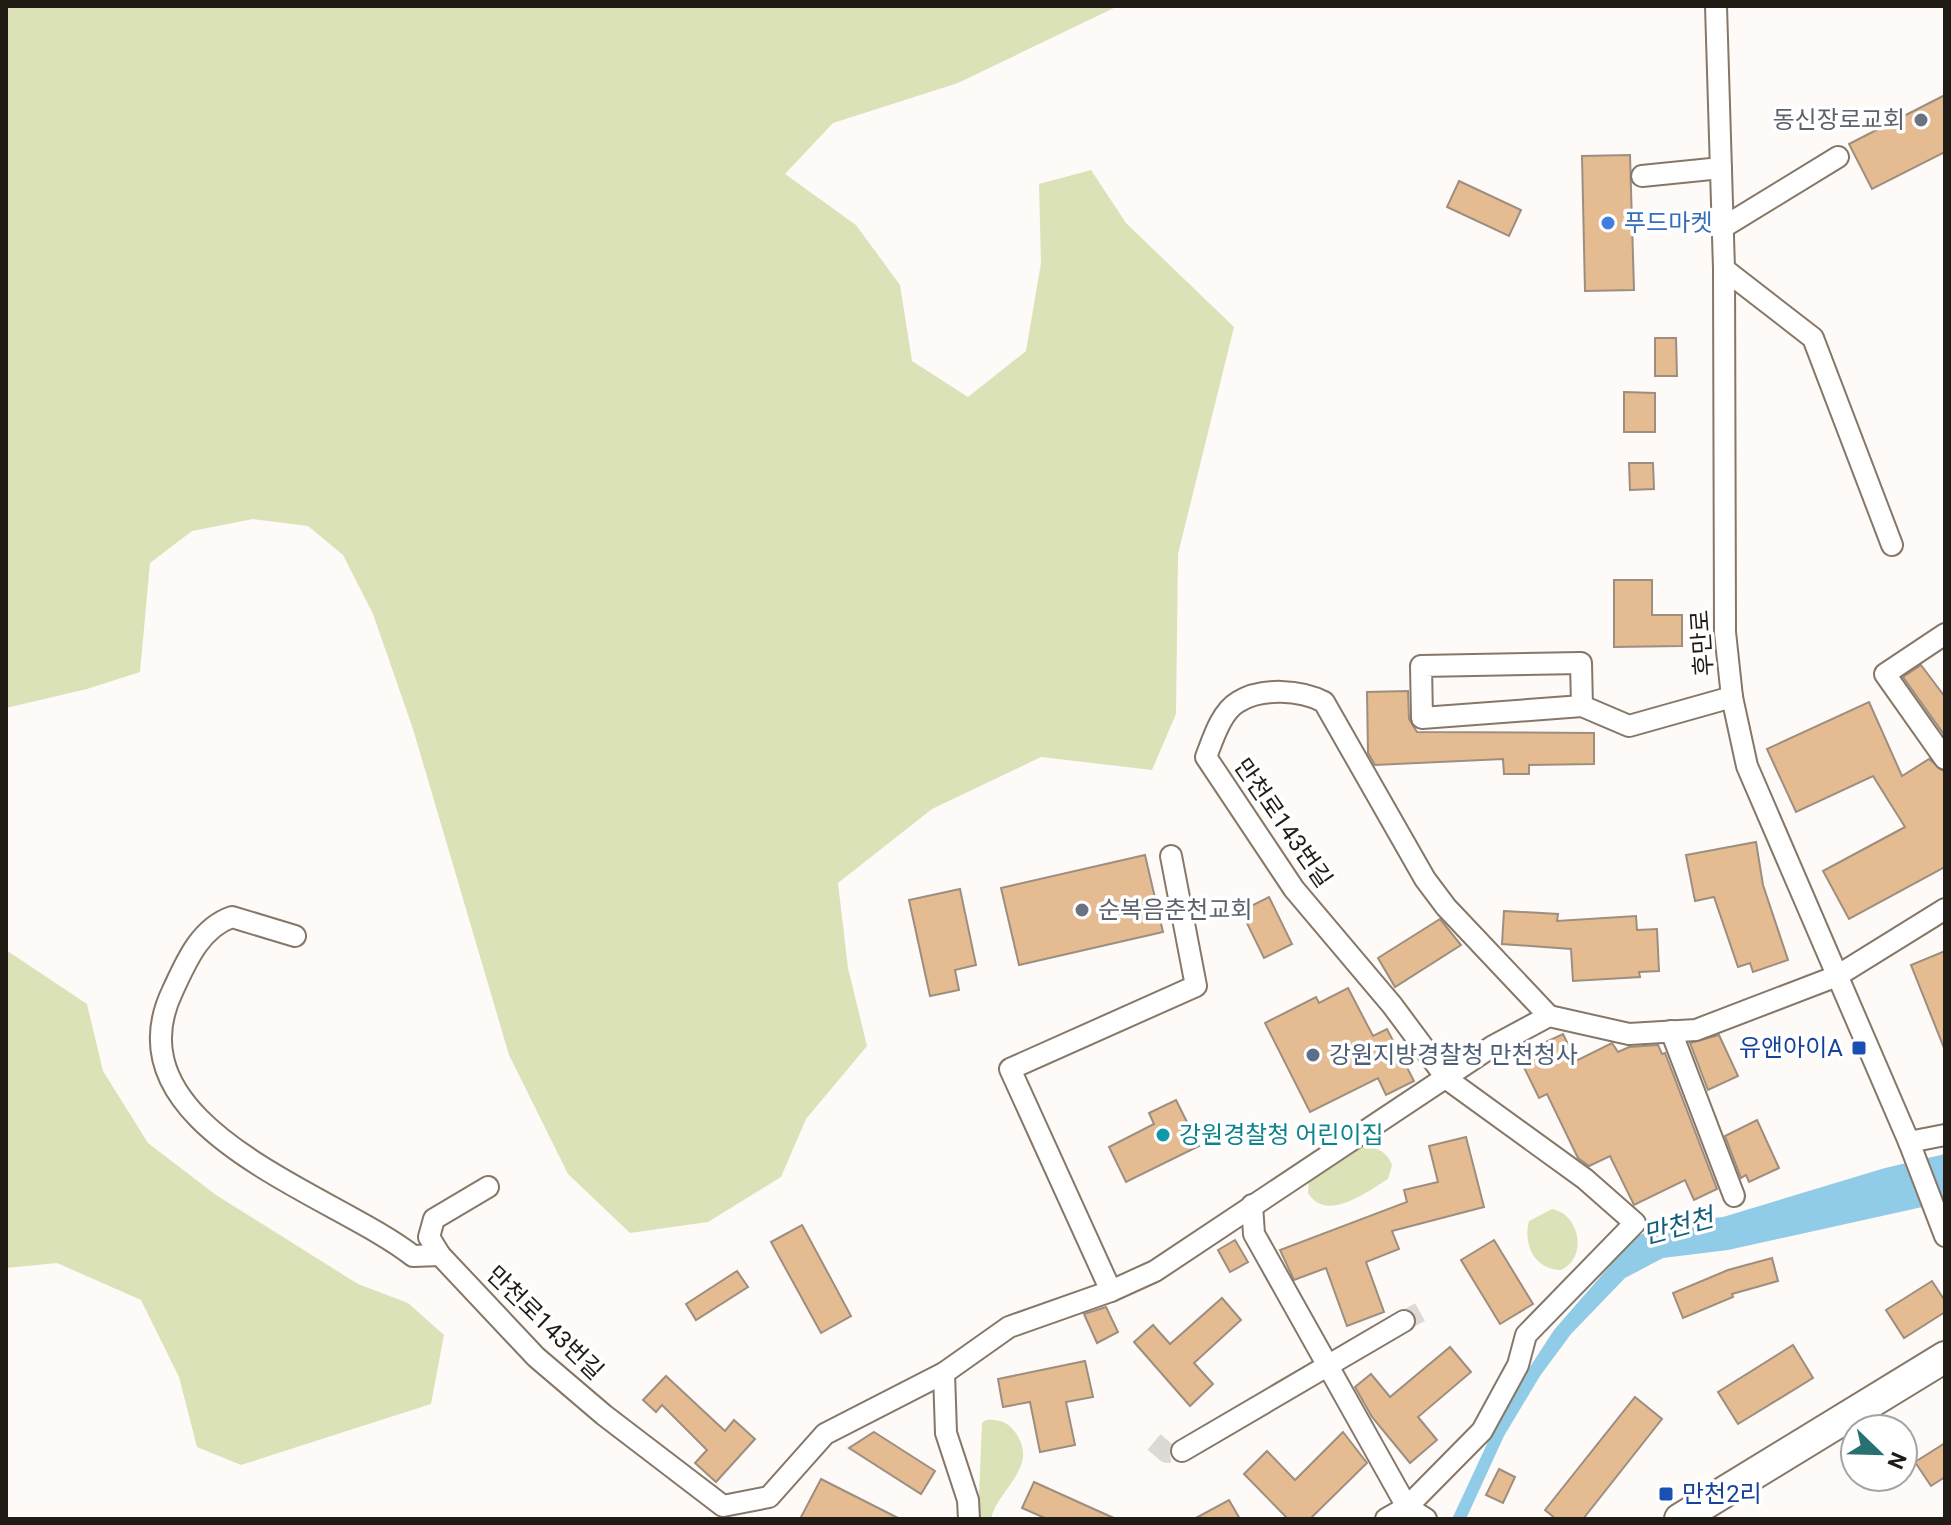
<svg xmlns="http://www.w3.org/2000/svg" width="1951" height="1525" font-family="Roboto,'Noto Sans KR',sans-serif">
  <rect width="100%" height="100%" fill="#fefaf7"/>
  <g fill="#dce2b8">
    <path d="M 6,6 L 1118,6 L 958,83 L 833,123 L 785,174 L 856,225 L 900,285 L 912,361 L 968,397 L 1026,351 L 1041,263 L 1039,184 L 1091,170 L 1126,223 L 1234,327 L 1178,554 L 1176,714 L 1152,770 L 1041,757 L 932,809 L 838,883 L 848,968 L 867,1046 L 806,1119 L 781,1177 L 708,1222 L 630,1233 L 568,1174 L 509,1055 L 413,729 L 373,614 L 343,555 L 308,526 L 253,519 L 192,531 L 150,563 L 140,672 L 87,689 L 6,708 Z"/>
    <path d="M 6,950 L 87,1004 L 103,1071 L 148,1143 L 216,1195 L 358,1284 L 408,1303 L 444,1335 L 431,1404 L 241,1465 L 197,1447 L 179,1377 L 141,1300 L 57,1263 L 6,1268 Z"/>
    <path d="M 1358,1147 C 1373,1146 1387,1150 1392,1165 L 1388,1179 C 1367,1192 1326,1223 1308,1193 L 1309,1179 Z"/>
    <path d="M 1552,1209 C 1580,1214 1588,1258 1561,1270 C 1534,1270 1523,1244 1529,1221 Z"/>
    <path d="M 986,1420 C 998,1419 1008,1422 1015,1432 C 1041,1467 997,1489 991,1519 L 978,1519 L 982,1423 Z"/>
  </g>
  <path fill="#90cce8" d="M 1945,1154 L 1945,1202 L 1728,1250 L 1663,1258 L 1625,1278 L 1571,1334 L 1540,1376 L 1504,1436 L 1466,1519 L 1452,1519 L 1493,1431 L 1522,1379 L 1554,1330 L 1635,1237 L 1670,1222 L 1723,1217 L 1885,1168 Z"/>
  <g fill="#e5bc92" stroke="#9d8e7f" stroke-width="2">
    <path d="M 1945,95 L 1945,152 L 1872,189 L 1849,144 Z"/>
    <path d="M 1630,155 L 1634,290 L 1585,291 L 1582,156 Z"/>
    <path d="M 1459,181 L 1521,210 L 1509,236 L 1447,207 Z"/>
    <path d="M 1655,338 L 1676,338 L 1677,376 L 1655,376 Z"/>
    <path d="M 1624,392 L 1655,393 L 1655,432 L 1624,432 Z"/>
    <path d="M 1629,463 L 1653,463 L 1654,489 L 1630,490 Z"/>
    <path d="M 1614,580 L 1652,580 L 1652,615 L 1682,615 L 1682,646 L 1614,647 Z"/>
    <path d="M 1921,665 L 1945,697 L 1945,736 L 1903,677 Z"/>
    <path d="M 1408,691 L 1409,719 L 1417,732 L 1594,733 L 1594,764 L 1529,765 L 1529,774 L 1504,774 L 1503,759 L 1375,765 L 1368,753 L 1367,692 Z"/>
    <path d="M 1869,702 L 1902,776 L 1929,759 L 1945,772 L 1945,867 L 1849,919 L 1823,871 L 1905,827 L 1873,776 L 1796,812 L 1767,749 Z"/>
    <path d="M 1756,842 L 1763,885 L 1788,960 L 1753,972 L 1750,963 L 1738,967 L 1714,897 L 1695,901 L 1686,855 Z"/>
    <path d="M 1145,855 L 1163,932 L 1019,965 L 1001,888 Z"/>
    <path d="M 960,889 L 976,965 L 955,970 L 959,990 L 930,996 L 909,900 Z"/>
    <path d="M 1269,897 L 1292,944 L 1264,958 L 1241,911 Z"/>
    <path d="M 1504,911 L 1558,914 L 1557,921 L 1636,916 L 1637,930 L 1657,929 L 1659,971 L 1639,972 L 1640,977 L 1573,981 L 1571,949 L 1502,944 Z"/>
    <path d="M 1440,919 L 1461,945 L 1395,987 L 1378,958 Z"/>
    <path d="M 1945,951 L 1945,1048 L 1944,1048 L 1911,965 Z"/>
    <path d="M 1348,988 L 1373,1036 L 1387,1029 L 1414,1081 L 1386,1095 L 1378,1078 L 1310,1112 L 1265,1023 L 1316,997 L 1319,1003 Z"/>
    <path d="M 1563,1034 L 1576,1061 L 1612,1043 L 1618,1052 L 1629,1047 L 1658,1045 L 1662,1054 L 1665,1053 L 1717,1189 L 1694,1200 L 1685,1180 L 1634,1205 L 1610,1156 L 1589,1166 L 1578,1158 L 1547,1094 L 1539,1098 L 1518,1055 Z"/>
    <path d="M 1719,1035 L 1738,1076 L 1708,1090 L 1690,1043 Z"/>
    <path d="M 1176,1100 L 1199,1146 L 1126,1182 L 1109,1147 L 1154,1124 L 1149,1113 Z"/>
    <path d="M 1757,1120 L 1779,1168 L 1749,1182 L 1746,1175 L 1741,1178 L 1725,1136 Z"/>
    <path d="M 1466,1137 L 1484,1207 L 1392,1231 L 1399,1249 L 1366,1262 L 1384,1312 L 1347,1326 L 1326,1268 L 1294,1280 L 1280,1250 L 1407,1202 L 1404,1190 L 1438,1182 L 1429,1146 Z"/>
    <path d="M 802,1225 L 851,1316 L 821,1333 L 771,1242 Z"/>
    <path d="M 1235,1240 L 1248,1262 L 1230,1272 L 1218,1250 Z"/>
    <path d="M 1494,1240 L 1533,1304 L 1500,1324 L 1461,1260 Z"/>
    <path d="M 1772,1258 L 1778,1281 L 1732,1294 L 1733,1297 L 1683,1318 L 1673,1293 L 1728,1270 Z"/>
    <path d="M 737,1271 L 748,1287 L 696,1320 L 686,1304 Z"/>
    <path d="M 1932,1281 L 1945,1301 L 1945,1312 L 1904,1338 L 1886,1310 Z"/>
    <path d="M 1222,1298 L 1241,1320 L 1194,1363 L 1213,1384 L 1190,1406 L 1134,1342 L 1153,1325 L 1170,1344 Z"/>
    <path d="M 1106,1307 L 1118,1332 L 1097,1343 L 1084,1314 Z"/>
    <path d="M 1793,1345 L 1813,1378 L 1738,1424 L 1718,1392 Z"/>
    <path d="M 1450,1347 L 1471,1372 L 1418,1417 L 1437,1440 L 1410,1463 L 1372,1417 L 1355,1387 L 1371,1374 L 1390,1397 Z"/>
    <path d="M 1085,1361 L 1093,1397 L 1066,1402 L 1075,1445 L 1040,1452 L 1030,1402 L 1003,1407 L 998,1379 Z"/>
    <path d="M 666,1376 L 725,1431 L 734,1420 L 755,1439 L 716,1482 L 695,1463 L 707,1450 L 662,1405 L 656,1412 L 643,1400 Z"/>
    <path d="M 1635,1397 L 1662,1419 L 1583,1519 L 1556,1519 L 1545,1510 Z"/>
    <path d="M 874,1432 L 935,1471 L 921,1494 L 849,1448 Z"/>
    <path d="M 1343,1432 L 1367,1463 L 1310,1519 L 1288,1519 L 1244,1474 L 1267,1451 L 1295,1480 Z"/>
    <path d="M 1945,1443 L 1945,1477 L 1931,1486 L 1915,1462 Z"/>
    <path d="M 1499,1469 L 1515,1477 L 1503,1503 L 1486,1495 Z"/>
    <path d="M 821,1479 L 900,1519 L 800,1519 Z"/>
    <path d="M 1034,1482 L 1076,1501 L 1116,1519 L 1047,1519 L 1022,1508 Z"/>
    <path d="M 1229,1500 L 1240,1519 L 1194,1519 Z"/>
  </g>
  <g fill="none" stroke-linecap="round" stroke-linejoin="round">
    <g stroke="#ddd9d5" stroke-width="20" stroke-dasharray="20 10" stroke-linecap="butt">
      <path d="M 1404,1321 L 1420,1312"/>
      <path d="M 1154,1442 L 1167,1453 L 1182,1451"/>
    </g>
    <g stroke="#867768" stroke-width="24">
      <g id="street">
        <path d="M 1716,6 L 1724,269 L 1725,632 L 1732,697 L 1747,766 L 1909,1142 L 1945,1236"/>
        <path d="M 1642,176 L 1721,168"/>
        <path d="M 1722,228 L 1838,157"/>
        <path d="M 1724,269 L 1813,338 L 1892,545"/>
        <path d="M 1945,634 L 1885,674 L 1945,759"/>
        <path d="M 1582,706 L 1422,718 L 1421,666 L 1581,663 L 1582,706 L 1629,726 L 1732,697"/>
        <path d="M 295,936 L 232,917 C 200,928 186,962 173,990 C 106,1128 335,1194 413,1256 L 440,1255"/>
        <path d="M 1671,1031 L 1734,1196"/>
        <path d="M 1909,1142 L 1945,1135"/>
        <path d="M 488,1187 L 434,1219 L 429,1237 L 440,1255 L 536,1357 L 604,1415 L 723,1506 L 769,1497 L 825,1434 L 944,1373 L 1009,1327 L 1111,1291 L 1155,1271 L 1493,1046 L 1549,1016 L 1629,1034 L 1696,1030 L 1837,976 L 1945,909"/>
        <path d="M 1252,1205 L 1254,1234 L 1407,1507 L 1426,1519"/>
        <path d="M 1111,1291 L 1010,1069 L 1196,986 L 1171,856"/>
        <path d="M 944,1373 L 946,1433 L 968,1500 L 969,1519"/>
        <path d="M 1182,1451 L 1404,1321"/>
        <path d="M 1386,1519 L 1407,1507 L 1482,1431 L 1518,1365 L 1526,1335 L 1635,1223 L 1585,1179 L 1447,1079 L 1392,1005 L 1294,889 L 1206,757 C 1213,739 1221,712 1238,702 C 1262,687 1301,690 1324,702 L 1425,879 L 1446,907 L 1549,1016"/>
      </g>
    </g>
    <g stroke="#867768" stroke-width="34">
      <path id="secondary" d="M 1680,1519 L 1945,1357"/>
    </g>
    <use href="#street" stroke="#fff" stroke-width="20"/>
    <use href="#secondary" stroke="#fff" stroke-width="30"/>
  </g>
  <g fill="#6b7280" stroke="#fff" stroke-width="3">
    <circle cx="1921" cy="120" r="8"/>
    <circle cx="1082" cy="910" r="8"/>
  </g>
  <circle fill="#3f7fe0" stroke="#fff" stroke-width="3" cx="1608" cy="223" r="8"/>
  <g fill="#1a4fb4" stroke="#fff" stroke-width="3">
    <rect x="1851" y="1040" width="16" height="16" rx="4"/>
    <rect x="1658" y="1486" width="16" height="16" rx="4"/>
  </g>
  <circle fill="#5c6f8a" stroke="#fff" stroke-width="3" cx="1313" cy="1055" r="8"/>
  <circle fill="#0f9aa8" stroke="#fff" stroke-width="3" cx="1163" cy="1135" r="8"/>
  <g text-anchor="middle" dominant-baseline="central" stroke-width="7" stroke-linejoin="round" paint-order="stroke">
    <g font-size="24" fill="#5b616d" stroke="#fff" text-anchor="end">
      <text x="1905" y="120">동신장로교회</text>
      <text x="1098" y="910" text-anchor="start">순복음춘천교회</text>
    </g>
    <g font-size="24" fill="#366cbe" stroke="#fff" text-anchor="start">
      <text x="1624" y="223">푸드마켓</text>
    </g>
    <g font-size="24" fill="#211b15" stroke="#fff">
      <text transform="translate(1702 643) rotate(-94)">후만로</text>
      <text transform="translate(1283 823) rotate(55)">만천로143번길</text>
      <text transform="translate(545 1323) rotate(44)">만천로143번길</text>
    </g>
    <g font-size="24" fill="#164399" stroke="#fff" text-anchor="end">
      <text x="1843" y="1048">유앤아이A</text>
      <text x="1682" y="1494" text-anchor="start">만천2리</text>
    </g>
    <g font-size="24" fill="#4e5e75" stroke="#fff" text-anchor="start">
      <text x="1329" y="1055">강원지방경찰청 만천청사</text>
    </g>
    <g font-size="24" fill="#0d838f" stroke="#fff" text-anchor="start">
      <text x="1179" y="1135">강원경찰청 어린이집</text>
    </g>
    <g font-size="26" font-style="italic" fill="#135e7b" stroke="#fff">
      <text transform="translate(1678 1226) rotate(-15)">만천천</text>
    </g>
  </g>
  <rect width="1951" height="1525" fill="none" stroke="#211b15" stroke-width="16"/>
  <g transform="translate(1879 1453) rotate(113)"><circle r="38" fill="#ffffff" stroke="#a6a4a1" stroke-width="2"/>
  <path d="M0-6L14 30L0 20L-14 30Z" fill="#277271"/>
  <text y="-12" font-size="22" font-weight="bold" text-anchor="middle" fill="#211b15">N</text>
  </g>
</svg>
